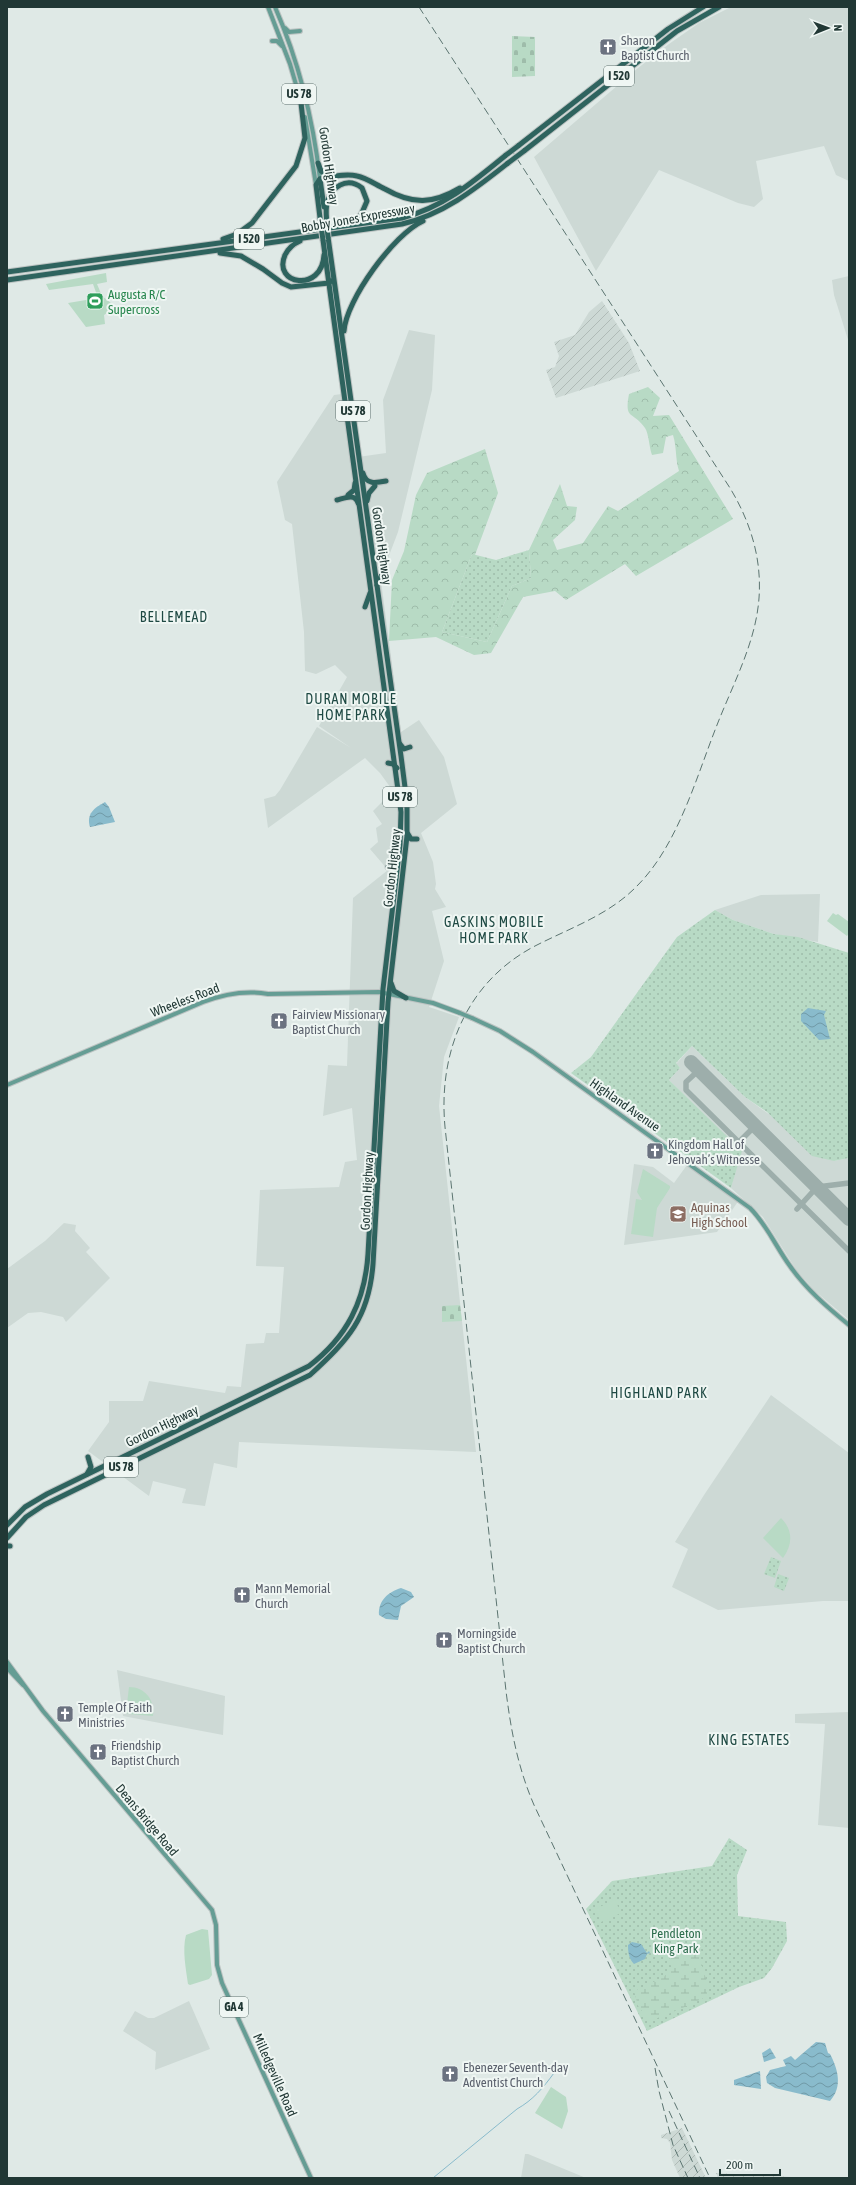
<svg xmlns="http://www.w3.org/2000/svg" width="856" height="2185" font-family="'Asap Condensed',sans-serif">
  <defs>
    <pattern id="industrial-furrows" width="10" height="10" patternUnits="userSpaceOnUse"><rect width="10" height="10" fill="#cdd9d5"/><path d="M-1 1l2-2M0 10L10 0M9 11l2-2" fill="none" stroke="#b0bbb7"/></pattern>
    <pattern id="green-dots" width="8" height="8" patternUnits="userSpaceOnUse"><rect width="8" height="8" fill="#b8dac5"/><path d="M2 2h.1M6 6h.1" fill="none" stroke="#9ebcaa" stroke-width="1.8" stroke-linecap="round"/></pattern>
    <pattern id="forest-crowns" width="20" height="18" patternUnits="userSpaceOnUse"><rect width="20" height="18" fill="#b8dac5"/><path d="M2 6a3 3 0 1 1 6 0M12 15a3 3 0 1 1 6 0" fill="none" stroke="#9ebcaa"/></pattern>
    <pattern id="wetland-marsh" width="20" height="14" patternUnits="userSpaceOnUse"><rect width="20" height="14" fill="#b8dac5"/><path d="M1 5h8M5 5V1M11 12h8M15 12V8" fill="none" stroke="#9ebcaa"/></pattern>
    <pattern id="cemetery-stones" width="16" height="16" patternUnits="userSpaceOnUse"><rect width="16" height="16" fill="#b8dac5"/><path d="M2 7V4a2 2 0 0 1 4 0v3zM10 15v-3a2 2 0 0 1 4 0v3z" fill="#9ebcaa"/></pattern>
    <pattern id="water-waves" width="16" height="10" patternUnits="userSpaceOnUse"><rect width="16" height="10" fill="#89bbcc"/><path d="M0 5q4-4 8 0t8 0" fill="none" stroke="#7099a6"/></pattern>
  </defs>
  <rect width="100%" height="100%" fill="#dfe9e6"/>
  <g fill="#cdd9d5">
    <path d="M 731,7 L 849,7 L 849,181 L 836,175 L 824,146 L 756,161 L 763,199 L 754,207 L 738,203 L 659,170 L 596,271 L 534,157 L 638,68 L 669,44 L 699,23 Z"/>
    <path d="M 849,276 L 849,343 L 834,295 L 832,280 Z"/>
    <path d="M 409,330 L 435,335 L 432,390 L 398,532 L 385,566 L 380,573 L 401,732 L 419,720 L 444,757 L 457,804 L 421,833 L 433,862 L 436,884 L 435,889 L 446,907 L 432,911 L 444,961 L 429,1007 L 459,1017 L 444,1057 L 439,1106 L 476,1452 L 239,1442 L 237,1468 L 214,1463 L 205,1506 L 182,1503 L 186,1489 L 153,1481 L 149,1496 L 88,1451 L 109,1422 L 109,1401 L 143,1401 L 149,1381 L 225,1393 L 227,1386 L 241,1387 L 246,1344 L 264,1343 L 266,1333 L 279,1333 L 284,1267 L 256,1266 L 260,1190 L 339,1187 L 345,1162 L 357,1160 L 352,1108 L 323,1116 L 328,1065 L 347,1066 L 353,898 L 388,870 L 370,849 L 378,842 L 376,828 L 382,824 L 373,811 L 393,791 L 380,773 L 365,758 L 268,828 L 264,799 L 275,796 L 280,790 L 317,727 L 351,748 L 319,726 L 347,677 L 335,665 L 316,674 L 305,671 L 304,632 L 292,524 L 285,520 L 277,482 L 334,395 L 342,394 L 351,458 L 386,453 L 383,400 Z"/>
    <path d="M 820,894 L 818,942 L 774,934 L 733,920 L 715,910 L 761,895 Z"/>
    <path d="M 692,1046 L 745,1097 L 834,1161 L 849,1158 L 849,1320 L 815,1291 L 797,1271 L 763,1217 L 731,1188 L 741,1151 L 669,1080 L 680,1068 L 676,1064 Z"/>
    <path d="M 634,1164 L 653,1167 L 674,1183 L 687,1165 L 739,1200 L 717,1232 L 624,1245 Z"/>
    <path d="M 64,1223 L 76,1225 L 75,1231 L 90,1248 L 86,1252 L 110,1278 L 66,1322 L 63,1317 L 41,1312 L 28,1313 L 7,1328 L 7,1269 L 45,1241 Z"/>
    <path d="M 771,1395 L 849,1453 L 849,1601 L 823,1601 L 718,1610 L 672,1587 L 688,1549 L 675,1542 L 704,1495 Z"/>
    <path d="M 117,1670 L 225,1696 L 223,1735 L 123,1716 Z"/>
    <path d="M 849,1712 L 849,1828 L 818,1825 L 825,1724 L 795,1723 L 795,1714 Z"/>
    <path d="M 189,2001 L 210,2049 L 155,2070 L 156,2052 L 123,2031 L 135,2011 L 148,2018 L 154,2018 Z"/>
    <path d="M 525,2154 L 528,2154 L 586,2178 L 521,2178 Z"/>
  </g>
  <g fill="url(#industrial-furrows)">
    <path d="M 602,301 L 629,343 L 640,371 L 556,398 L 546,370 L 555,367 L 559,356 L 554,342 L 575,335 L 589,312 Z"/>
    <path d="M 682,2128 L 706,2178 L 680,2178 L 672,2160 L 670,2143 L 667,2139 L 661,2138 L 661,2135 Z"/>
    <path d="M 716,2173 L 811,2178 L 718,2178 Z"/>
  </g>
  <g fill="url(#green-dots)">
    <path d="M 529,550 L 531,578 L 512,586 L 487,642 L 442,632 L 472,554 L 496,560 Z"/>
    <path d="M 715,910 L 733,920 L 774,934 L 798,937 L 849,953 L 849,1158 L 834,1161 L 812,1156 L 767,1112 L 745,1097 L 692,1046 L 676,1063 L 680,1068 L 669,1080 L 742,1151 L 731,1188 L 571,1073 L 591,1057 L 677,937 Z"/>
    <path d="M 771,1557 L 781,1561 L 775,1578 L 764,1574 Z"/>
    <path d="M 778,1574 L 789,1578 L 784,1591 L 774,1587 Z"/>
    <path d="M 729,1838 L 747,1850 L 737,1875 L 738,1916 L 786,1922 L 787,1941 L 772,1968 L 764,1978 L 739,1987 L 647,2031 L 586,1909 L 612,1881 L 712,1866 Z"/>
  </g>
  <path fill="url(#forest-crowns)" d="M 648,387 L 660,398 L 653,416 L 669,415 L 733,519 L 636,576 L 625,564 L 566,600 L 555,591 L 523,597 L 491,653 L 474,655 L 436,637 L 389,641 L 392,580 L 404,551 L 416,495 L 427,473 L 485,449 L 498,493 L 475,555 L 472,554 L 442,632 L 487,642 L 512,586 L 531,578 L 529,550 L 560,484 L 567,506 L 577,507 L 575,520 L 553,540 L 557,550 L 583,543 L 608,506 L 618,511 L 679,471 C 675,458 677,448 673,435 L 666,437 L 663,453 L 652,455 C 649,447 649,434 645,428 C 633,410 624,421 629,394 Z"/>
  <path fill="url(#wetland-marsh)" d="M 697,1950 L 707,1982 L 707,1996 C 701,2000 655,2021 649,2020 L 638,2006 L 634,1991 L 664,1977 L 671,1967 L 669,1954 L 681,1951 Z"/>
  <g fill="url(#cemetery-stones)">
    <path d="M 512,36 L 535,37 L 535,76 L 512,77 Z"/>
    <path d="M 460,1305 L 462,1321 L 442,1322 L 442,1306 Z"/>
  </g>
  <g fill="#b8dac5">
    <path d="M 106,273 L 107,282 L 97,284 L 102,296 L 116,307 L 104,315 L 105,324 L 86,327 L 68,303 L 98,298 L 93,284 L 49,290 L 46,284 Z"/>
    <path d="M 833,913 L 836,915 L 838,914 L 849,922 L 849,933 L 847,936 L 827,921 Z"/>
    <path d="M 643,1169 L 670,1186 L 670,1188 L 657,1208 L 653,1237 L 631,1234 L 636,1199 L 642,1200 L 637,1192 Z"/>
    <path d="M 781,1518 C 793,1530 793,1544 783,1558 L 763,1538 Z"/>
    <path d="M 129,1687 C 145,1687 155,1700 153,1716 L 128,1714 L 126,1712 Z"/>
    <path d="M 615,1900 L 621,1913 L 601,1922 L 595,1909 Z"/>
    <path d="M 202,1929 L 208,1930 L 212,1975 L 209,1979 L 190,1985 L 188,1984 C 186,1969 182,1950 186,1935 Z"/>
    <path d="M 551,2087 L 566,2097 L 568,2111 L 562,2129 L 535,2113 Z"/>
  </g>
  <g fill="url(#water-waves)">
    <path d="M 105,802 L 109,807 L 115,822 L 90,827 C 86,814 94,808 105,802 Z"/>
    <path d="M 808,1008 L 826,1011 L 824,1015 L 830,1039 L 819,1040 L 801,1021 L 801,1014 Z"/>
    <path d="M 401,1588 L 411,1592 L 414,1597 L 401,1606 L 398,1620 L 386,1619 L 379,1615 C 378,1601 388,1592 401,1588 Z"/>
    <path d="M 632,1942 L 641,1944 L 647,1953 L 649,1951 L 650,1953 L 647,1954 L 645,1959 L 634,1964 C 629,1959 628,1952 628,1945 Z"/>
    <path d="M 816,2042 L 825,2043 L 828,2053 L 830,2054 C 838,2069 843,2087 830,2101 L 775,2088 L 767,2083 L 766,2077 L 770,2070 L 786,2066 L 783,2060 L 791,2056 L 795,2060 Z"/>
    <path d="M 770,2048 L 776,2058 L 764,2062 L 762,2053 Z"/>
    <path d="M 760,2071 L 761,2089 L 734,2085 L 734,2080 Z"/>
  </g>
  <g fill="none" stroke-linecap="round" stroke-linejoin="round">
    <path stroke="#89bbcc" stroke-width="1" d="M 433,2178 L 517,2109 C 533,2100 543,2088 554,2073"/>
    <g stroke="#9daeab" stroke-width="5.5">
      <path d="M 699,1070 L 686,1082 L 686,1090 L 849,1251"/>
      <path d="M 739,1142 L 755,1126"/>
      <path d="M 797,1209 L 817,1187 L 849,1183"/>
    </g>
    <path stroke="#9daeab" stroke-width="14" d="M 691,1062 L 849,1219"/>
    <g stroke="#bcc3c2" stroke-width="6">
      <g id="major">
        <path d="M 268,7 L 290,64 L 302,105"/>
        <path d="M 275,7 C 299,62 313,119 320,179"/>
        <path d="M 285,28 L 289,32 L 300,31"/>
        <path d="M 272,41 L 277,41 L 282,46"/>
        <path d="M 305,117 L 316,185"/>
        <path d="M 472,1018 L 500,1031 L 533,1052 L 750,1208 C 767,1225 776,1247 790,1266 C 806,1289 827,1307 849,1325"/>
        <path d="M 7,1085 L 203,1002 C 224,994 246,990 268,994 L 379,992 L 433,1003 L 460,1013"/>
        <path d="M 7,1662 L 43,1711 L 212,1910 L 216,1925 L 217,1965 L 222,1983 L 311,2178"/>
        <path d="M 7,1668 L 23,1685"/>
      </g>
    </g>
    <g stroke="#bcc3c2" stroke-width="7">
      <g id="highway">
        <path d="M 518,146 L 668,29 L 703,7"/>
        <path d="M 524,151 L 677,31 L 719,7"/>
        <path d="M 318,163 L 321,171 L 329,177"/>
        <path d="M 320,179 L 324,207"/>
        <path d="M 321,226 L 316,185 L 320,179 C 332,177 345,173 357,176 C 367,178 376,185 385,189 C 413,205 433,204 460,188"/>
        <path d="M 327,226 C 327,219 325,211 327,204 C 330,187 347,176 362,188 L 367,201 L 361,215 L 349,223"/>
        <path d="M 223,239 L 237,234 L 252,223 L 296,166 L 305,138 L 301,103"/>
        <path d="M 300,241 C 293,244 288,249 285,255 C 272,285 322,293 324,255"/>
        <path d="M 220,253 L 241,256 L 263,269 L 282,283 L 291,287 L 329,283 L 331,281"/>
        <path d="M 7,272 L 402,218 C 444,207 473,182 506,155"/>
        <path d="M 7,280 L 402,224 C 444,214 475,189 508,163"/>
        <path d="M 344,331 C 346,300 394,234 423,221"/>
        <path d="M 363,473 C 366,485 376,483 386,481"/>
        <path d="M 348,495 L 354,490 L 355,483"/>
        <path d="M 337,500 C 345,498 355,493 358,503"/>
        <path d="M 367,501 L 369,493 L 375,486"/>
        <path d="M 377,585 L 383,572"/>
        <path d="M 365,607 L 370,593"/>
        <path d="M 400,744 L 404,749 L 410,747"/>
        <path d="M 388,763 L 393,764 L 397,768"/>
        <path d="M 408,834 L 411,839 L 417,839"/>
        <path d="M 388,867 L 394,867 L 396,871"/>
        <path d="M 391,983 L 394,991 L 406,998"/>
        <path d="M 87,1474 L 91,1467 L 88,1457"/>
        <path d="M 7,1525 L 25,1507 L 47,1494 L 309,1366 C 347,1337 365,1301 368,1254 L 383,989 L 400,845 L 401,812 L 323,240"/>
        <path d="M 7,1538 L 26,1517 L 44,1505 L 310,1375 C 348,1340 369,1318 373,1264 L 388,1002 L 407,836 L 407,803 L 401,756 L 328,237"/>
        <path d="M 7,1546 L 10,1546"/>
      </g>
    </g>
    <use href="#major" stroke="#659d94" stroke-width="4"/>
    <use href="#highway" stroke="#2e635e" stroke-width="5"/>
    <g stroke="#5b7470" stroke-width="1" stroke-dasharray="8 4" stroke-linecap="butt">
      <path d="M 419,7 L 730,488 C 750,521 762,558 759,598 C 756,642 733,684 717,725 C 696,778 678,845 637,886 C 609,915 570,928 535,946 C 466,982 438,1053 445,1127 L 506,1691 C 511,1731 518,1768 534,1805 L 710,2178"/>
      <path d="M 655,2068 L 659,2091 L 673,2145 L 688,2178"/>
      <path d="M 669,2111 L 700,2178"/>
    </g>
    <g stroke="#bcc3c2" stroke-width="6" stroke-linecap="butt">
      <path id="major-bridge" d="M 460,1013 L 472,1018"/>
    </g>
    <g stroke="#bcc3c2" stroke-width="7" stroke-linecap="butt">
      <g id="highway-bridge">
        <path d="M 506,155 L 518,146"/>
        <path d="M 508,163 L 524,151"/>
        <path d="M 321,226 L 323,240"/>
        <path d="M 327,226 L 328,237"/>
      </g>
    </g>
    <use href="#major-bridge" stroke="#659d94" stroke-width="4"/>
    <use href="#highway-bridge" stroke="#2e635e" stroke-width="5"/>
  </g>
  <defs>
    <g id="church-square" transform="scale(0.9)"><rect x="-9" y="-9" width="18" height="18" rx="4" fill="#6b7280" stroke="#eff6f3"/><path d="M-1.2-6h2.4v3.5h3.3v2.4h-3.3V6h-2.4V-.1h-3.3v-2.4h3.3Z" fill="#fff"/></g>
    <g id="stadium-square" transform="scale(0.9)"><rect x="-9" y="-9" width="18" height="18" rx="4" fill="#2e9e5b" stroke="#eff6f3"/><path d="M0-5a6.5 5 0 1 0 0 10a6.5 5 0 1 0 0-10ZM-3.5-1.8h7v3.6h-7Z" fill="#fff"/></g>
    <g id="school-square" transform="scale(0.9)"><rect x="-9" y="-9" width="18" height="18" rx="4" fill="#8d6e63" stroke="#eff6f3"/><path d="M0-5L7-2L0 1L-7-2ZM-4 1L0 2.5L4 1V4Q0 6-4 4Z" fill="#fff"/></g>
  </defs>
  <g fill-rule="evenodd">
    <use href="#church-square" x="608" y="47"/>
    <use href="#stadium-square" x="95" y="301"/>
    <use href="#church-square" x="279" y="1021"/>
    <use href="#church-square" x="655" y="1151"/>
    <use href="#school-square" x="678" y="1214"/>
    <use href="#church-square" x="242" y="1595"/>
    <use href="#church-square" x="444" y="1640"/>
    <use href="#church-square" x="65" y="1714"/>
    <use href="#church-square" x="98" y="1752"/>
    <use href="#church-square" x="450" y="2074"/>
  </g>
  <g text-anchor="middle" dominant-baseline="central" stroke-width="4" stroke-linejoin="round" paint-order="stroke">
    <g fill="#eff6f3" stroke="#5f716e" stroke-width="1">
      <rect x="604" y="66" width="30" height="20" rx="3"/>
      <rect x="282" y="84" width="34" height="20" rx="3"/>
      <rect x="234" y="229" width="30" height="20" rx="3"/>
      <rect x="336" y="401" width="34" height="20" rx="3"/>
      <rect x="383" y="787" width="34" height="20" rx="3"/>
      <rect x="104" y="1457" width="34" height="20" rx="3"/>
      <rect x="220" y="1997" width="28" height="20" rx="3"/>
    </g>
    <g font-size="12" font-weight="bold" fill="#213835">
      <text x="619" y="76">I 520</text>
      <text x="299" y="94">US 78</text>
      <text x="249" y="239">I 520</text>
      <text x="353" y="411">US 78</text>
      <text x="400" y="797">US 78</text>
      <text x="121" y="1467">US 78</text>
      <text x="234" y="2007">GA 4</text>
    </g>
    <g font-size="13" fill="#5b616d" stroke="#eff6f3" text-anchor="start">
      <text x="621" y="40">Sharon<tspan x="621" dy="15">Baptist Church</tspan></text>
      <text x="292" y="1014">Fairview Missionary<tspan x="292" dy="15">Baptist Church</tspan></text>
      <text x="668" y="1144">Kingdom Hall of<tspan x="668" dy="15">Jehovah’s Witnesse</tspan></text>
      <text x="255" y="1588">Mann Memorial<tspan x="255" dy="15">Church</tspan></text>
      <text x="457" y="1633">Morningside<tspan x="457" dy="15">Baptist Church</tspan></text>
      <text x="78" y="1707">Temple Of Faith<tspan x="78" dy="15">Ministries</tspan></text>
      <text x="111" y="1745">Friendship<tspan x="111" dy="15">Baptist Church</tspan></text>
      <text x="463" y="2067">Ebenezer Seventh-day<tspan x="463" dy="15">Adventist Church</tspan></text>
    </g>
    <g font-size="13" fill="#213835" stroke="#eff6f3">
      <text transform="translate(329 166) rotate(82)">Gordon Highway</text>
      <text transform="translate(358 218) rotate(-10)">Bobby Jones Expressway</text>
      <text transform="translate(382 546) rotate(82)">Gordon Highway</text>
      <text transform="translate(392 868) rotate(-84)">Gordon Highway</text>
      <text transform="translate(185 1000) rotate(-21)">Wheeless Road</text>
      <text transform="translate(625 1105) rotate(35)">Highland Avenue</text>
      <text transform="translate(367 1191) rotate(-87)">Gordon Highway</text>
      <text transform="translate(162 1426) rotate(-26)">Gordon Highway</text>
      <text transform="translate(147 1820) rotate(50)">Deans Bridge Road</text>
      <text transform="translate(275 2075) rotate(66)">Milledgeville Road</text>
    </g>
    <g font-size="13" fill="#27864d" stroke="#eff6f3" text-anchor="start">
      <text x="108" y="294">Augusta R/C<tspan x="108" dy="15">Supercross</tspan></text>
    </g>
    <g font-size="13" fill="#785e54" stroke="#eff6f3" text-anchor="start">
      <text x="691" y="1207">Aquinas<tspan x="691" dy="15">High School</tspan></text>
    </g>
    <g font-size="13" fill="#2d6d4d" stroke="#eff6f3">
      <text x="676" y="1933">Pendleton<tspan x="676" dy="15">King Park</tspan></text>
    </g>
    <g font-size="14" letter-spacing="1" fill="#1e4943" stroke="#eff6f3">
      <text x="174" y="617">BELLEMEAD</text>
      <text x="351" y="699">DURAN MOBILE<tspan x="351" dy="16">HOME PARK</tspan></text>
      <text x="494" y="922">GASKINS MOBILE<tspan x="494" dy="16">HOME PARK</tspan></text>
      <text x="659" y="1393">HIGHLAND PARK</text>
      <text x="749" y="1740">KING ESTATES</text>
    </g>
  </g>
  <rect width="856" height="2185" fill="none" stroke="#213835" stroke-width="16"/>
  <g transform="translate(828 28) rotate(89)" stroke="#eff6f3" stroke-width="3" paint-order="stroke">
  <path d="M0-3L7 15L0 10L-7 15Z" fill="#213835"/>
  <text y="-6" font-size="11" font-weight="bold" text-anchor="middle" fill="#213835">N</text>
  </g>
  <path d="M720 2169v6h60v-6" fill="none" stroke="#213835" stroke-width="2"/>
  <text x="726" y="2169" font-size="12" fill="#213835" stroke="#eff6f3" stroke-width="3" paint-order="stroke">200 m</text>
</svg>
